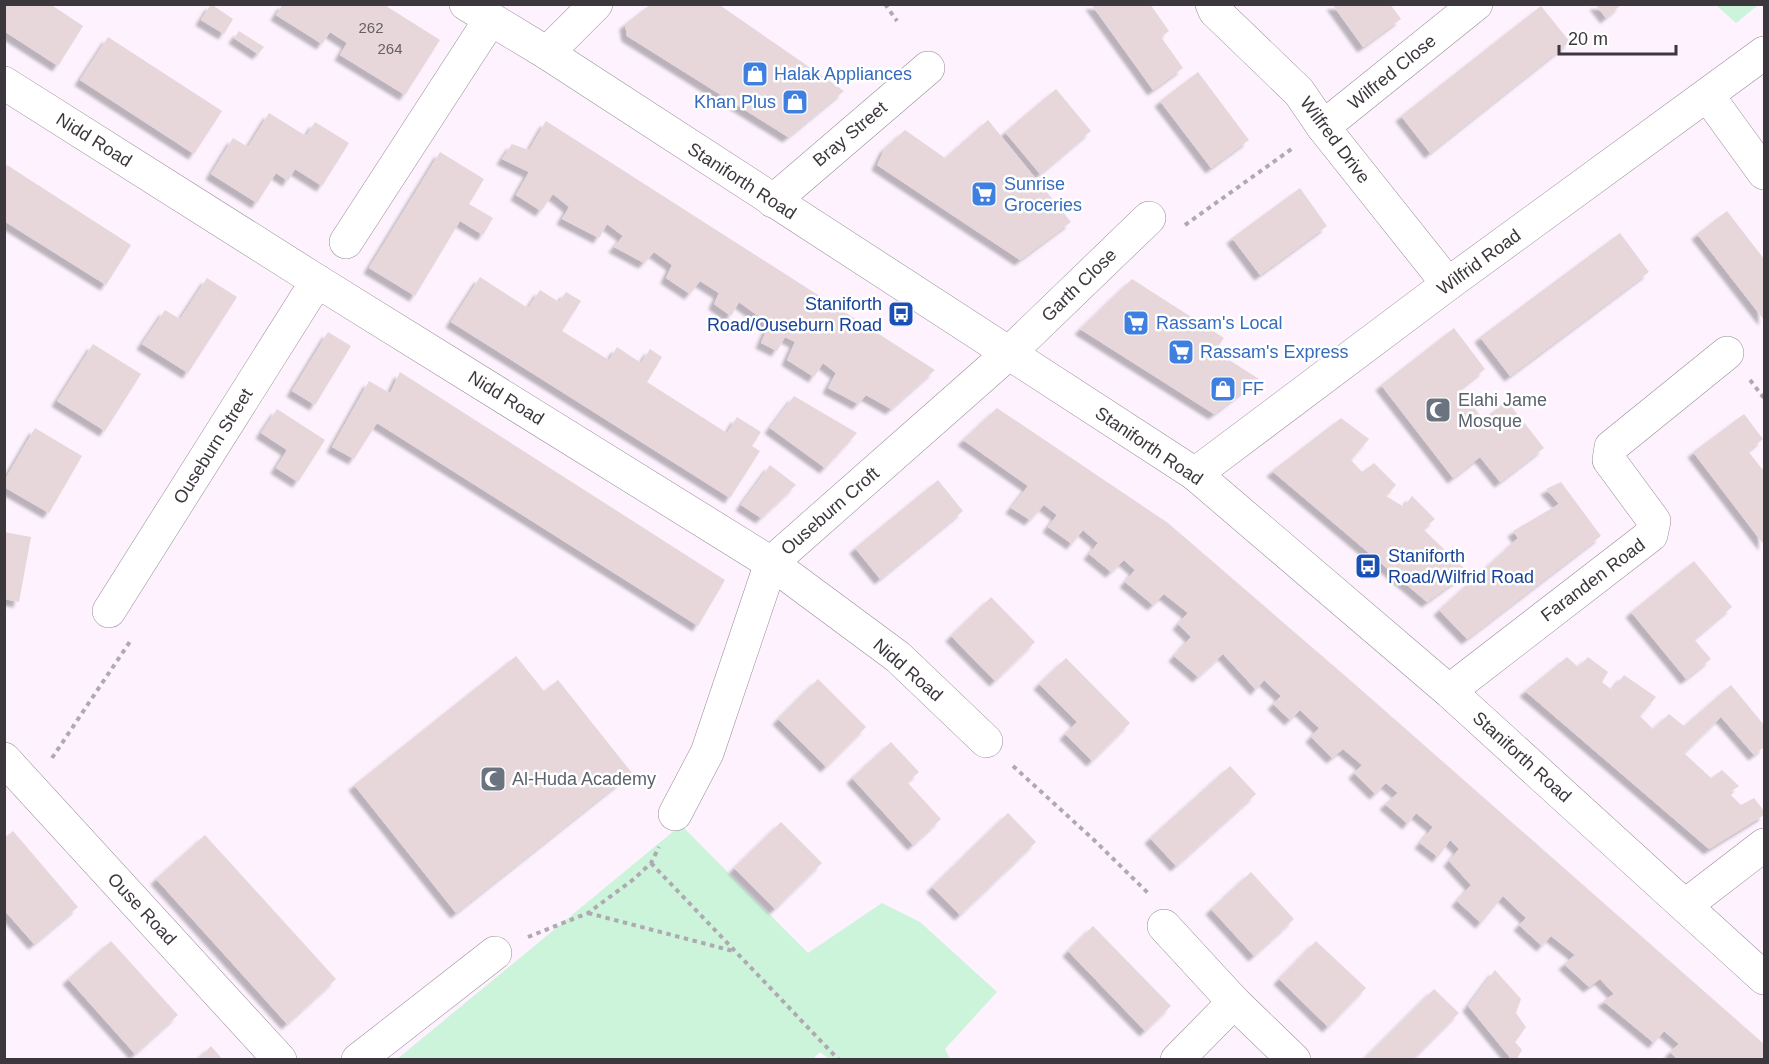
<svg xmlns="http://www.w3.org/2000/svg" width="1769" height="1064" font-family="Helvetica,sans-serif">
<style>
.green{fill:#cbf4da}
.building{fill:#e7d7db;filter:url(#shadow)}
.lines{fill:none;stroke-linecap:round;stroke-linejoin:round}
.street-casing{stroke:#968c96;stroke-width:34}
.secondary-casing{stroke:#968c96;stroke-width:34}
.path{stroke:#b1a9b1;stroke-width:4;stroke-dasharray:4.5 4.5;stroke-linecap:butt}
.street{stroke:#fff;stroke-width:33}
.secondary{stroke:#fff;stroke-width:33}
.labels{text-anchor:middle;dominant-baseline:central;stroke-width:5;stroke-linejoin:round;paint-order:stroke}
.number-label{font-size:15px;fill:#675f64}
.street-label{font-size:18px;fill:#3c373c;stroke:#fff}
.shop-label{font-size:18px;fill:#366cbe;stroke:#fff;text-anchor:start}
.transit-label{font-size:18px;fill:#164399;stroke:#fff;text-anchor:end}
.worship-label{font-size:18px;fill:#5b616d;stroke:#fff;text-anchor:start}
</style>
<defs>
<filter id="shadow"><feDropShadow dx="-5.5" dy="5.5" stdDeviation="1.5" flood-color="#0004"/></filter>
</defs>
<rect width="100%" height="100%" fill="#fdf2fd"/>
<g class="green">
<polygon points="1716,5 1758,5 1736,23"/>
<polygon points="681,825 808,953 882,903 920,922 997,992 945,1049 950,1059 829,1059 820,1052 812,1060 396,1060"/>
</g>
<g class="building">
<polygon points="4,4 50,4 83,26 58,66 4,31"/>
<polygon points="211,4 233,19 224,34 201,20"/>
<polygon points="283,4 383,4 440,40 405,95 340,55 347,43 330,32 322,44 276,15"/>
<polygon points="651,4 722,4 721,6 844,91 788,137 627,36 625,24"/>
<polygon points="1091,4 1150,4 1169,31 1161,37 1183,68 1153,90"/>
<polygon points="1332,4 1390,4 1401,19 1363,47"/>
<polygon points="1595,4 1622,4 1606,18"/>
<polygon points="1541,6 1570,42 1430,153 1401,116"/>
<polygon points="239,31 264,47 258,54 234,38"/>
<polygon points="108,37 222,111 194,154 80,80"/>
<polygon points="1198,72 1249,140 1211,168 1160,101"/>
<polygon points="1056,89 1091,131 1040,174 1005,132"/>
<polygon points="269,113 306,136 315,122 349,143 322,186 295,169 288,181 276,173 257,203 211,174 233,138 248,147"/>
<polygon points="988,120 1071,222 1020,260 877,165 885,148 905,130 945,158"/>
<polygon points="546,121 935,370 891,409 866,395 858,404 828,388 836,373 823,363 814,377 787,360 795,342 785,337 777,351 761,343 769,324 739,302 731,316 714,304 719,293 700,281 690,294 666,278 672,265 654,252 644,263 614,247 623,236 607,224 599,238 562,219 569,207 553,194 541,211 516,195 529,172 502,159 512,144 529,150"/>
<polygon points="440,152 484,179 469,204 493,218 483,235 460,221 415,296 369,268"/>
<polygon points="7,165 131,245 106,285 4,221 4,169"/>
<polygon points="1300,188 1327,226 1260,275 1232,238"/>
<polygon points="1727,211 1764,259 1764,320 1697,234"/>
<polygon points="1620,233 1649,272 1510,376 1480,337"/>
<polygon points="480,277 528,308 540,290 559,302 566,292 581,301 562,331 609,360 617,347 641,363 650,349 662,357 647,382 727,433 737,417 761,432 752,446 760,451 730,498 451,322"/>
<polygon points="207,278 237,297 188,373 142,344 165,310 180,319"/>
<polygon points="1132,279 1224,338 1215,351 1259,379 1214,414 1080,329"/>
<polygon points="1454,328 1485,369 1460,389 1483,419 1507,401 1544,448 1500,482 1480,457 1453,478 1381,385"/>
<polygon points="328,332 351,346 315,405 292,391"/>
<polygon points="93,344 141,374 105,431 57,401"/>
<polygon points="400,372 725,580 698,626 377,423 354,459 332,447 369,381 390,393"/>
<polygon points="794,396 857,433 825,468 770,428"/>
<polygon points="997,408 1168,523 1350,680 1764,1044 1764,1060 1678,1060 1670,1052 1679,1044 1664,1031 1654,1043 1603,1001 1614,994 1600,979 1589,987 1564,964 1575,955 1551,936 1542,946 1519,925 1526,918 1503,896 1481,923 1457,901 1471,885 1449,861 1459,849 1450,840 1438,857 1420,843 1433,827 1416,813 1408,824 1385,804 1398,793 1386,783 1375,794 1354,773 1362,765 1343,749 1332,758 1311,737 1319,728 1300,710 1290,720 1273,704 1281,696 1264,680 1256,690 1223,654 1198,677 1174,656 1191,637 1178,624 1188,613 1164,594 1153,605 1125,582 1135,570 1124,560 1111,572 1089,554 1098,543 1083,530 1072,544 1048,527 1057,515 1044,505 1030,520 1011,508 1028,486 963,440"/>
<polygon points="277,409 325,440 298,482 276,468 287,450 261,433"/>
<polygon points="1744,414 1763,439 1748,451 1762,469 1764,468 1764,545 1693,452"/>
<polygon points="1341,418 1369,439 1351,460 1362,472 1374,463 1396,485 1386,496 1404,507 1412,496 1435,519 1423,529 1468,572 1427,602 1272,471"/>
<polygon points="35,428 82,456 49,513 4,487 4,481"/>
<polygon points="770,465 796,485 761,518 741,505"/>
<polygon points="938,480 963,511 880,579 855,548"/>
<polygon points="1561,482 1601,536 1467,639 1439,610 1518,538 1513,531 1559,504 1546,489"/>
<polygon points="4,532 31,537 19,602 4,599"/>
<polygon points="1694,561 1732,607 1694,639 1711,659 1686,679 1631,612"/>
<polygon points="991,597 1035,642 995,681 951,636"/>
<polygon points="516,656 544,691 558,680 632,773 456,913 354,785"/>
<polygon points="1567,657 1578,667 1588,657 1608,672 1602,682 1612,690 1624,675 1656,697 1640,716 1653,729 1669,714 1684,726 1731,685 1764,725 1764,747 1754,755 1721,717 1684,753 1711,778 1722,770 1739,786 1729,793 1741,805 1754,798 1764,811 1764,815 1709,849 1525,691"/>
<polygon points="1066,658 1130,723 1092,761 1065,734 1077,722 1039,684"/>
<polygon points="818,679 866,727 826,767 778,719"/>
<polygon points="891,742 919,772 907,782 941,819 913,845 852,778"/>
<polygon points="1230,766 1256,794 1176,866 1150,838"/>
<polygon points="1008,813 1036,842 960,915 932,887"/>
<polygon points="781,822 822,863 775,909 734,868"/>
<polygon points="13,831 78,907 34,944 4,910 4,838"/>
<polygon points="205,835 336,979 287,1024 156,879"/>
<polygon points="1251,872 1294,919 1254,956 1211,909"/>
<polygon points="1093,926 1171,1006 1145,1031 1068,951"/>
<polygon points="111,941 178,1015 135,1054 68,979"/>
<polygon points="1316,941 1366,988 1328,1027 1279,979"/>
<polygon points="1495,970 1521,999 1516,1013 1526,1027 1515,1042 1522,1050 1516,1060 1512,1060 1468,1006"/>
<polygon points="1434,989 1459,1013 1412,1060 1363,1060"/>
<polygon points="211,1046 223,1060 197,1060"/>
</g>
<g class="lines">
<g class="street-casing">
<g id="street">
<polyline points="1212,4 1215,11 1299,92 1323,127 1448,284"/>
<polyline points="547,53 596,4"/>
<polyline points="4,83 317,281 771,563 898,657 986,741"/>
<polyline points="1708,96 1764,173"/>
<polyline points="1323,127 1476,4"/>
<polyline points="773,201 928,68"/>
<polyline points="346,242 490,20"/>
<polyline points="1195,474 1448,284 1764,53"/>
<polyline points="109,611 317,281"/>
<polyline points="1449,691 1651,535 1654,521 1609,460 1611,447 1727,353"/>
<polyline points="4,759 280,1060"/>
<polyline points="675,814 707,753 771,563 1009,353 1149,218"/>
<polyline points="1686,905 1764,845"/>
<polyline points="1164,926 1234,1002 1294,1060"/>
<polyline points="358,1060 495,953"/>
<polyline points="1177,1060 1234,1002"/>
</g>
</g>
<g class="secondary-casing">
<polyline id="secondary" points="466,4 547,53 1195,474 1449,691 1764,978"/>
</g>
<g class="path">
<polyline points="885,4 897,21"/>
<polyline points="1185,225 1293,148"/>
<polyline points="1750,380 1764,398"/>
<polyline points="52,758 131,640"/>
<polyline points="1013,766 1094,840 1149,894"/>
<polyline points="651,863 839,1060"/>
<polyline points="588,913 733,951"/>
<polyline points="528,937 588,913 634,879 651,863 659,847"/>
</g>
<use href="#street" class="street"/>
<use href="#secondary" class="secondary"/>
</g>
<defs>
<g id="shop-square" transform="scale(1.35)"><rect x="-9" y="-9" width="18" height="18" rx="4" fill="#3f7fe0" stroke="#fff"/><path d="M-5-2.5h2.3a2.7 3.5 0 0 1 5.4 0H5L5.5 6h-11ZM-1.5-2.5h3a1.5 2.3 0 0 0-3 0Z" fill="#fff"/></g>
<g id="supermarket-square" transform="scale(1.35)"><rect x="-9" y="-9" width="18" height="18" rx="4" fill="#3f7fe0" stroke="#fff"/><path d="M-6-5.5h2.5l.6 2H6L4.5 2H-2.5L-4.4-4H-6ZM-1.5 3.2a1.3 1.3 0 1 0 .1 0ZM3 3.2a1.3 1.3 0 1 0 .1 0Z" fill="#fff"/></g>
<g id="bus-square" transform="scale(1.35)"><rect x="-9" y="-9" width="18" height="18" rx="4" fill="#1a4fb4" stroke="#fff"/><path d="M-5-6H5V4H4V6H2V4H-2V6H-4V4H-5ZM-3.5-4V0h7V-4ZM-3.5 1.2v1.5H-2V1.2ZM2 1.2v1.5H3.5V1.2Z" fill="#fff"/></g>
<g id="mosque-square" transform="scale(1.35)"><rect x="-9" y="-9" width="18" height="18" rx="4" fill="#6b7280" stroke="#fff"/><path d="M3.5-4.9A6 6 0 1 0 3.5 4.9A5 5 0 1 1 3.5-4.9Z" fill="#fff"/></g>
</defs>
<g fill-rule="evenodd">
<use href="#shop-square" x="755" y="74"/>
<use href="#shop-square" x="795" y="102"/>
<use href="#supermarket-square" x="984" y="194"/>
<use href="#bus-square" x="901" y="314"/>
<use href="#supermarket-square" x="1136" y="323"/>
<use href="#supermarket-square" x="1181" y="352"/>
<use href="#shop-square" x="1223" y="389"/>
<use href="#mosque-square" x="1438" y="410"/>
<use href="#bus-square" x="1368" y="566"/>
<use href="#mosque-square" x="493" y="779"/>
</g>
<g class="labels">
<g class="number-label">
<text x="371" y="27">262</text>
<text x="390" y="48">264</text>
</g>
<g class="street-label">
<text transform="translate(1392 72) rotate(-39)">Wilfred Close</text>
<text transform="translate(850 134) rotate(-40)">Bray Street</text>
<text transform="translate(94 140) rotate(32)">Nidd Road</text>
<text transform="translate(1335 140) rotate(53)">Wilfred Drive</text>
<text transform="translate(742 181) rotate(33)">Staniforth Road</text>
<text transform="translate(1479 262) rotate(-36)">Wilfrid Road</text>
<text transform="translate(1079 285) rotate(-44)">Garth Close</text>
<text transform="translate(506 398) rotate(32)">Nidd Road</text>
<text transform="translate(213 446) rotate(-58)">Ouseburn Street</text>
<text transform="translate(1149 446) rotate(34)">Staniforth Road</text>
<text transform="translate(830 511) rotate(-41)">Ouseburn Croft</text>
<text transform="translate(1593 580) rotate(-37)">Faranden Road</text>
<text transform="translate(908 670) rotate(41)">Nidd Road</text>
<text transform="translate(1522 757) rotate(42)">Staniforth Road</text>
<text transform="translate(142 909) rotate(47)">Ouse Road</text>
</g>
<g class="shop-label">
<text x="774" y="74">Halak Appliances</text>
<text x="776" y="102" text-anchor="end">Khan Plus</text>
<text x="1004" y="184">Sunrise<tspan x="1004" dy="21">Groceries</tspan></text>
<text x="1156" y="323">Rassam's Local</text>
<text x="1200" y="352">Rassam's Express</text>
<text x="1242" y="389">FF</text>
</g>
<g class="transit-label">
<text x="882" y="304">Staniforth<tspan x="882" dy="21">Road/Ouseburn Road</tspan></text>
<text x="1388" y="556" text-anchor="start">Staniforth<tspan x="1388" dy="21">Road/Wilfrid Road</tspan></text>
</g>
<g class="worship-label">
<text x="1458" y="400">Elahi Jame<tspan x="1458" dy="21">Mosque</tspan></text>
<text x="512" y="779">Al-Huda Academy</text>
</g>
</g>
<rect width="1769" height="1064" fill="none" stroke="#3c373c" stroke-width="12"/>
<path d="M1559 45v9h117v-9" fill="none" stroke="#3c373c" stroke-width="3"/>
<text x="1568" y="45" font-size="18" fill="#3c373c" stroke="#ffffff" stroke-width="4.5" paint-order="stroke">20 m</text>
</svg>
